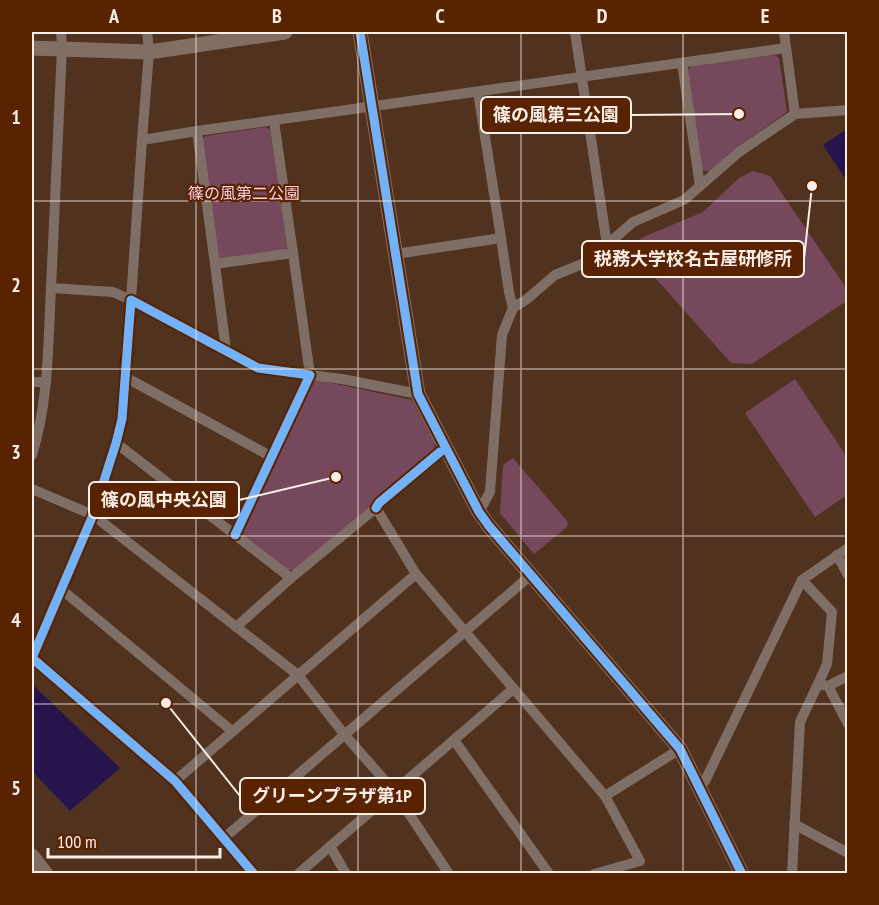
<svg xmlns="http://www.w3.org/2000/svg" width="879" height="905" font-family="'PT Sans Narrow','Noto Sans JP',sans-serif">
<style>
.green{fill:#76485c}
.water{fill:#25154c}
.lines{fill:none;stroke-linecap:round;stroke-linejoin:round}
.street{stroke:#7e6e65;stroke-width:10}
.secondary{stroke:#826e63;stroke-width:15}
.cycleway-casing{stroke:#592200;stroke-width:13}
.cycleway{stroke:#73b2f8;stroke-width:9}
.grid{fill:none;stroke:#fdefe8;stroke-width:1.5;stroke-opacity:0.55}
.labels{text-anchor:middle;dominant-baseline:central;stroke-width:4.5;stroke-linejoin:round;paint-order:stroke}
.park-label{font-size:16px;fill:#f8cee3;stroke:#592200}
.leader{fill:none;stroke:#fdefe8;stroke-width:2}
.callout-dot{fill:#fdefe8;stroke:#592200;stroke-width:2}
.callout{fill:#592200;stroke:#fdefe8;stroke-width:2}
.callout-label{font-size:18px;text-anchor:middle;font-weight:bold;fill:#fdefe8}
.neatline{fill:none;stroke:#fdefe8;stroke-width:2}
.grid-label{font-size:20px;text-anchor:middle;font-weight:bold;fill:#fdefe8}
</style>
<rect width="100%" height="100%" fill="#51321f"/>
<g class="green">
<polygon points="775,55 779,58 787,112 736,148 710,172 701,170 687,71 691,66"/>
<polygon points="266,127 270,130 287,246 284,251 222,260 217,255 201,141 205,136"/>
<polygon points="753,171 770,176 847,289 848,300 752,364 731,363 634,254 641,238 703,212 739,178"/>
<polygon points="795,379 847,457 847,495 815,517 745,413"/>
<polygon points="317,380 412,400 435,443 433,454 295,570 287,570 244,536 243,529 310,383"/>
<polygon points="513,458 568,522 567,527 534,554 500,513 503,465"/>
</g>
<g class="water">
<polygon points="847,129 848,181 847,181 823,145"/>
<polygon points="32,684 120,768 70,811 32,771"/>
</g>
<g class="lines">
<g class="street">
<polyline points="61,32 62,48 51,288 113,292 131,300 142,140"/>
<polyline points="147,32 149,52 142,140 197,131 215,264 293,253 310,375 342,379 418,394"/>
<polyline points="575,32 607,245 633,222 684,200 739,152 795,114"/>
<polyline points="784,32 795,114 848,110"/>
<polyline points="682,63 700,186"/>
<polyline points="274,121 293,253"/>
<polyline points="197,131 786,48"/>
<polyline points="501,238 509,292 513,308"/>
<polyline points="396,254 501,238 478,92"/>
<polyline points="215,264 226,350"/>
<polyline points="125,377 272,457"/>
<polyline points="32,382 46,382"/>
<polyline points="116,443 291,578"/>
<path d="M32,455C49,400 48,344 51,288"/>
<polyline points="32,489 93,515 298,675 344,734 394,791 449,874"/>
<polyline points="479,512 490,492 502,335 513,308 527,299 555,275 587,262 607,245"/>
<polyline points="235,535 310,375 258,368 131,300 122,419 116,443 93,515 32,658 175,781 254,874"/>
<polyline points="837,555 848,575"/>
<polyline points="802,580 848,548"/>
<polyline points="61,589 232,731"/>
<polyline points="236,627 291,578 376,508 416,574 605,796 640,861 594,874"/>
<polyline points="828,686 848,676"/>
<polyline points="454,740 549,874"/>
<polyline points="175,781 416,574"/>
<polyline points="700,786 705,781 802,580 832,612 827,664 818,684 828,686 848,724"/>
<polyline points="605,796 680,749"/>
<polyline points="794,824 848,853"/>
<polyline points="224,838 531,575"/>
<polyline points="330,846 346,874"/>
<polyline points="298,874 513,689"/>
<polyline points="792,874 800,722 818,684"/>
</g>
<g class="secondary">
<polyline points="360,32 418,394 479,512 489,526 680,749 742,874"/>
<polyline points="32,48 149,52 285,32"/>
<polyline points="32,856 46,874"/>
</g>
<g class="cycleway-casing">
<g id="cycleway">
<polyline points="360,32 418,394 479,512 489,526 680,749 742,874"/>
<polyline points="376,508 379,503 440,452"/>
<polyline points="235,535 310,375 258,368 131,300 122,419 116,443 93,515 32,658 175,781 254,874"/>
</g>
</g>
<use href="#cycleway" class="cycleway"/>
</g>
<path class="grid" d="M196,32V874M358,32V874M521,32V874M683,32V874M32,201H848M32,369H848M32,536H848M32,704H848"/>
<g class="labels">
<g class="park-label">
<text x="244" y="193">篠の風第二公園</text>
</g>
</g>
<path class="leader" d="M739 114L631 115M812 186L804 259M336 477L239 500M166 703L240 796"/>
<g class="callout-dot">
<circle cx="739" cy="114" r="6"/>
<circle cx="812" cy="186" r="6"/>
<circle cx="336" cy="477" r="6"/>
<circle cx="166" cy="703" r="6"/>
</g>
<g class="callout">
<rect x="481" y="97" width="150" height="36" rx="6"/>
<rect x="582" y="241" width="222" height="36" rx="6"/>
<rect x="89" y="482" width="150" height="36" rx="6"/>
<rect x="240" y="778" width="185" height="36" rx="6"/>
</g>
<g class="callout-label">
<text x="556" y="121">篠の風第三公園</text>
<text x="693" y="265">税務大学校名古屋研修所</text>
<text x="164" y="506">篠の風中央公園</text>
<text x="332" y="802">グリーンプラザ第1P</text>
</g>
<rect width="879" height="905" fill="none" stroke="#592200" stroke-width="66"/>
<path d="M48 848v9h172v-9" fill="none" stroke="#fdefe8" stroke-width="3"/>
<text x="57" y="848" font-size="18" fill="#fdefe8" stroke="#592200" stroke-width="4.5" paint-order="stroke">100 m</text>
<rect x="33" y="33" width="813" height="839" class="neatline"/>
<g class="grid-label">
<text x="114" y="23">A</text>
<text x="277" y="23">B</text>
<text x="440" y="23">C</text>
<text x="602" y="23">D</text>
<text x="765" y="23">E</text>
<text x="16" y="124">1</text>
<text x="16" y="292">2</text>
<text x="16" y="459">3</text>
<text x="16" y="627">4</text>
<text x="16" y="795">5</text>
</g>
</svg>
